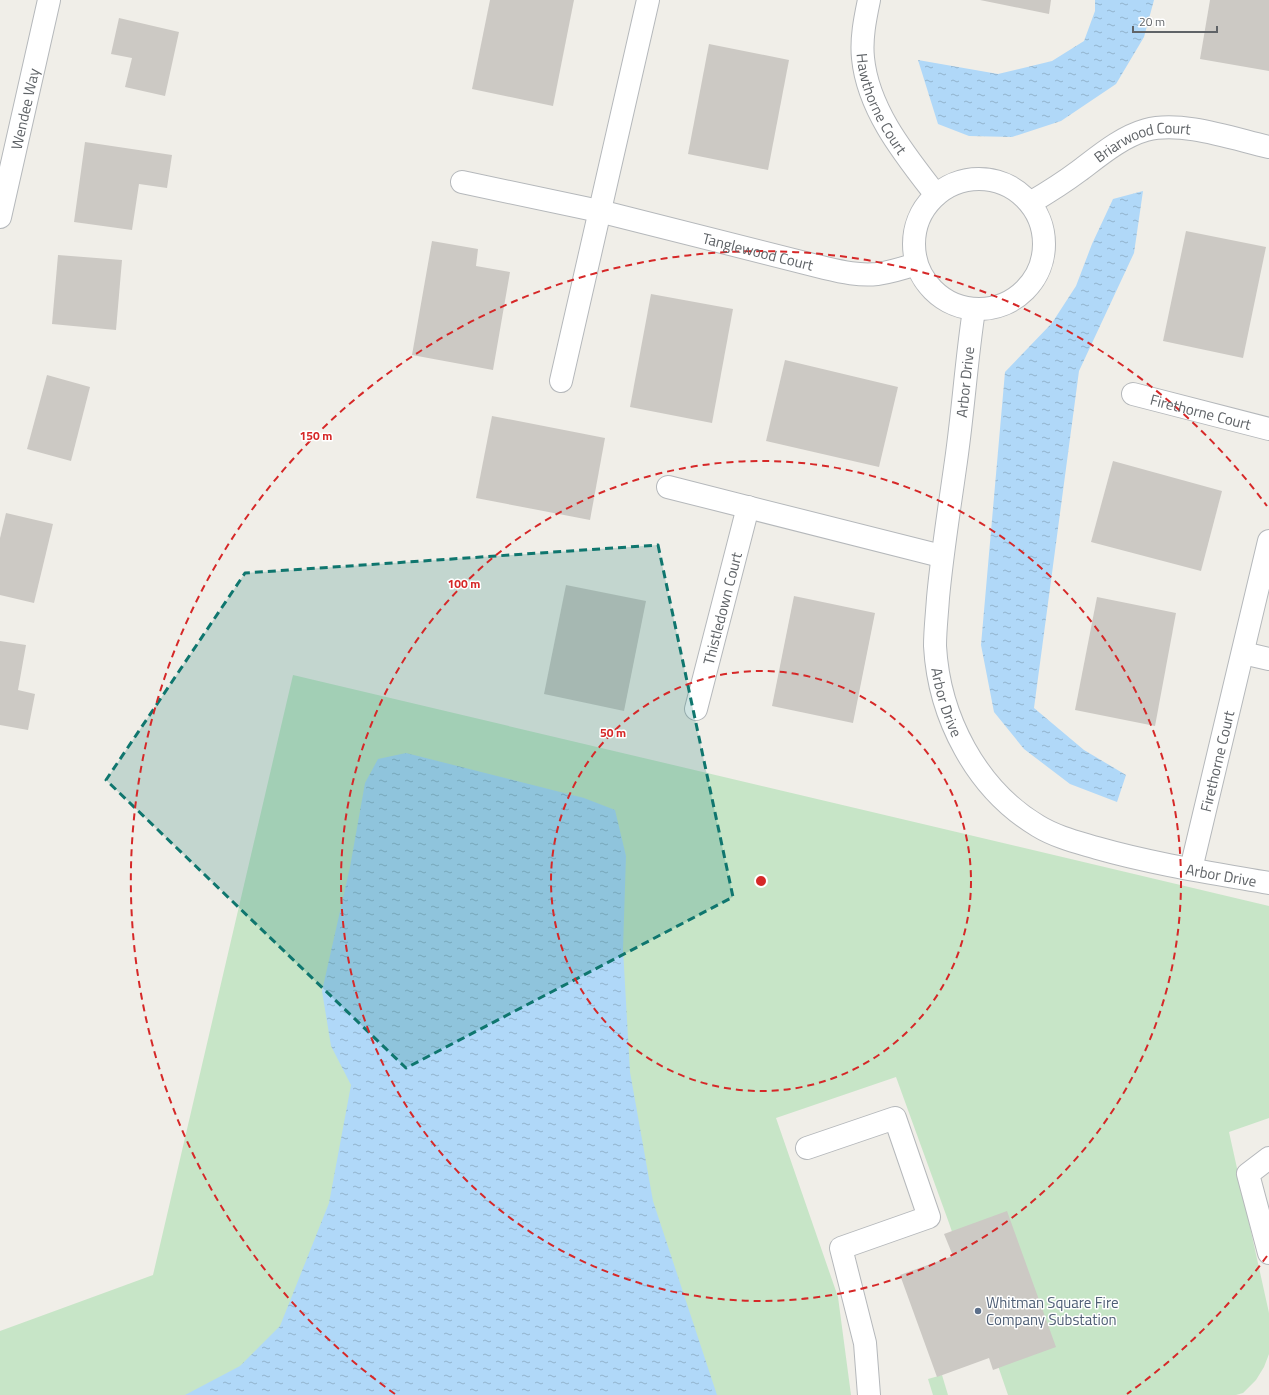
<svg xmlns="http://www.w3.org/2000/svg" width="1269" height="1395" font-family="'Titillium Web',sans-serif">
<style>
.grass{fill:#c7e5c7}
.water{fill:url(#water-ripples)}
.building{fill:#ccc9c4}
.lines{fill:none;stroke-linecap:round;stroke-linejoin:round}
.minor-casing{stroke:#b5b8bb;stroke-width:24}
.minor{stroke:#fff;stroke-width:22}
.marked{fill:#0f766e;fill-opacity:0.2;stroke:#0f766e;stroke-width:3;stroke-dasharray:8 5;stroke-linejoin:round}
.ring{fill:none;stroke:#d62828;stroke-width:2;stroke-dasharray:7 5}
.service-dot{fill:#5c6f8a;stroke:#fff;stroke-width:1.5}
.labels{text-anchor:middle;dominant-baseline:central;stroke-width:3;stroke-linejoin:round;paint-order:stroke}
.street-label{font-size:15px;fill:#5f6367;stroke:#fff}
.service-label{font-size:15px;fill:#4e5e75;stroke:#fff;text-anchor:start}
.centre{fill:#d62828;stroke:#fff;stroke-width:2}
.ring-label{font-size:12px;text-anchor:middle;font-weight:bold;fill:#d62828;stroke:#fff;stroke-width:3;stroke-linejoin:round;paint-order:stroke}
</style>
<defs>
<pattern id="water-ripples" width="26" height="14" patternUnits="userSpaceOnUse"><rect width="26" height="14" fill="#b0d8f8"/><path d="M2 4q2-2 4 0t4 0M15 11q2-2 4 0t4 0" fill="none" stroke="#92b3cd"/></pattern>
</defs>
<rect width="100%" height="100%" fill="#f0eee8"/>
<g class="grass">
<polygon points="293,675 1269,906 1269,1118 1229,1132 1269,1313 1269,1354 1264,1367 1256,1380 1243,1393 1236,1395 1008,1395 949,1223 896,1077 776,1118 838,1297 851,1395 0,1395 0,1331 153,1275"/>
<polygon points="942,1375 948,1395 933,1395 928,1379"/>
</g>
<g class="water">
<polygon points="1095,0 1154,0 1144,37 1116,84 1061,121 1012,137 969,136 938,124 918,60 998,74 1052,61 1084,41 1095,11"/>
<polygon points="1143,191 1134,253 1079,371 1034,708 1084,750 1126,775 1117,802 1070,784 1024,749 994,712 981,645 1005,372 1052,323 1076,286 1092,244 1113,199"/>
<polygon points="406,753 584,798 615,810 626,856 623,949 630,1072 653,1201 717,1395 185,1395 240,1366 280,1326 329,1203 351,1085 331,1046 322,991 350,867 365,783 378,759"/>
</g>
<g class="building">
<polygon points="490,0 574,0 553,106 472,89"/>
<polygon points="980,0 1051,0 1049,14"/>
<polygon points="1210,0 1269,0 1269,71 1200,59"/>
<polygon points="119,18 179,32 165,96 125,87 132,58 111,54"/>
<polygon points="709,44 789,60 768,170 688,154"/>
<polygon points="85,142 172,155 167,188 139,184 132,230 74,222"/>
<polygon points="1186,231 1266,247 1243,358 1163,341"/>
<polygon points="432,241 478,249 476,266 510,272 493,370 412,355"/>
<polygon points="58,255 122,260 116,330 52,324"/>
<polygon points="651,294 733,309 712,423 630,407"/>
<polygon points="785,360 898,387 879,467 766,441"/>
<polygon points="47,375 90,387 71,461 27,449"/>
<polygon points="492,416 605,438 590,520 476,498"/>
<polygon points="1113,461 1222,491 1201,571 1091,542"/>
<polygon points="6,513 53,524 34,603 0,595 0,538"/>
<polygon points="566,585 646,601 624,711 544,694"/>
<polygon points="794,596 875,613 853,723 772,706"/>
<polygon points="1097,597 1176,613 1155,726 1075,710"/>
<polygon points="0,641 26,645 18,690 35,694 28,730 0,725"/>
<polygon points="1007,1211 1056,1347 993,1370 989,1358 937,1377 900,1275 953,1256 944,1234"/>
</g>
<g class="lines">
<g class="minor-casing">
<g id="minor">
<path id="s1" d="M869,0C865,19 861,39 863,58C868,110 905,155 936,195"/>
<circle cx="979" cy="244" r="65"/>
<path id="s2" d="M462,182L599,211L825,268C842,272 860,276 877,274C891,272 904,268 916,264"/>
<path id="s3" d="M1030,203C1047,193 1063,183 1079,171C1099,156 1121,137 1146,130C1181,120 1234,139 1269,147"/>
<path id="s4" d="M0,217L49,0"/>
<path id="s5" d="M974,310C966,362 963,415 955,468C949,511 942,554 938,598C937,614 935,630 935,646C939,717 976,789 1038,826C1056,837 1077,842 1097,848C1153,864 1212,873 1269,883"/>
<polyline points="561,381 648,0"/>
<path id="s6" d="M1133,394L1269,429"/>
<polyline points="668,487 941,556"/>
<polyline points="1243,653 1269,659"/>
<path id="s7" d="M696,709L748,507"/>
<path id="s8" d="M1191,869L1269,541"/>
<polyline points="807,1148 895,1118 929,1217 841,1248 865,1343 869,1395"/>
<polyline points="1269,1158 1248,1174 1269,1253"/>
</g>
</g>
<use href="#minor" class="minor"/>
</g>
<path class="marked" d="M658,545L733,897L406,1068L106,780L245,573Z"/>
<g class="ring">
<circle cx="761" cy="881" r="210"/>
<circle cx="761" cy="881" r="420"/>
<path d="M1267 1256A630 630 0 0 1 1127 1394M395 1394A630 630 0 1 1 1267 506"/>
</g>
<circle class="service-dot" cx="978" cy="1311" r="4"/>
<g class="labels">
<g class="street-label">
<text stroke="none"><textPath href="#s1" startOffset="108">Hawthorne Court</textPath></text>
<text stroke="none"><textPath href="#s4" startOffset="111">Wendee Way</textPath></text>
<text stroke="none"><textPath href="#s3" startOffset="131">Briarwood Court</textPath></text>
<text stroke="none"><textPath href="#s2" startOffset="304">Tanglewood Court</textPath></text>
<text transform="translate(965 382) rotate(-84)">Arbor Drive</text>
<text stroke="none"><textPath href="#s6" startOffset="70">Firethorne Court</textPath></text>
<text stroke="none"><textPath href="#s7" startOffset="104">Thistledown Court</textPath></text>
<text stroke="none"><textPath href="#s5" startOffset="396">Arbor Drive</textPath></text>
<text stroke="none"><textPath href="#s8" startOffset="111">Firethorne Court</textPath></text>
<text stroke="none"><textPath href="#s5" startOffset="744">Arbor Drive</textPath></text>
</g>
<g class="service-label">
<text x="986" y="1302">Whitman Square Fire<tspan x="986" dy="17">Company Substation</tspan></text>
</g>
</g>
<circle cx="761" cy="881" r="6" class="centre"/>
<g class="ring-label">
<text x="316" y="440">150 m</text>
<text x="464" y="588">100 m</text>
<text x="613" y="737">50 m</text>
</g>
<path d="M1133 26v6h84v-6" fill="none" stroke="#5f6367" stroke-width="2"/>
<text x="1139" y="26" font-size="12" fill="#5f6367" stroke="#ffffff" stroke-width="3" paint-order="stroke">20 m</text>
</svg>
